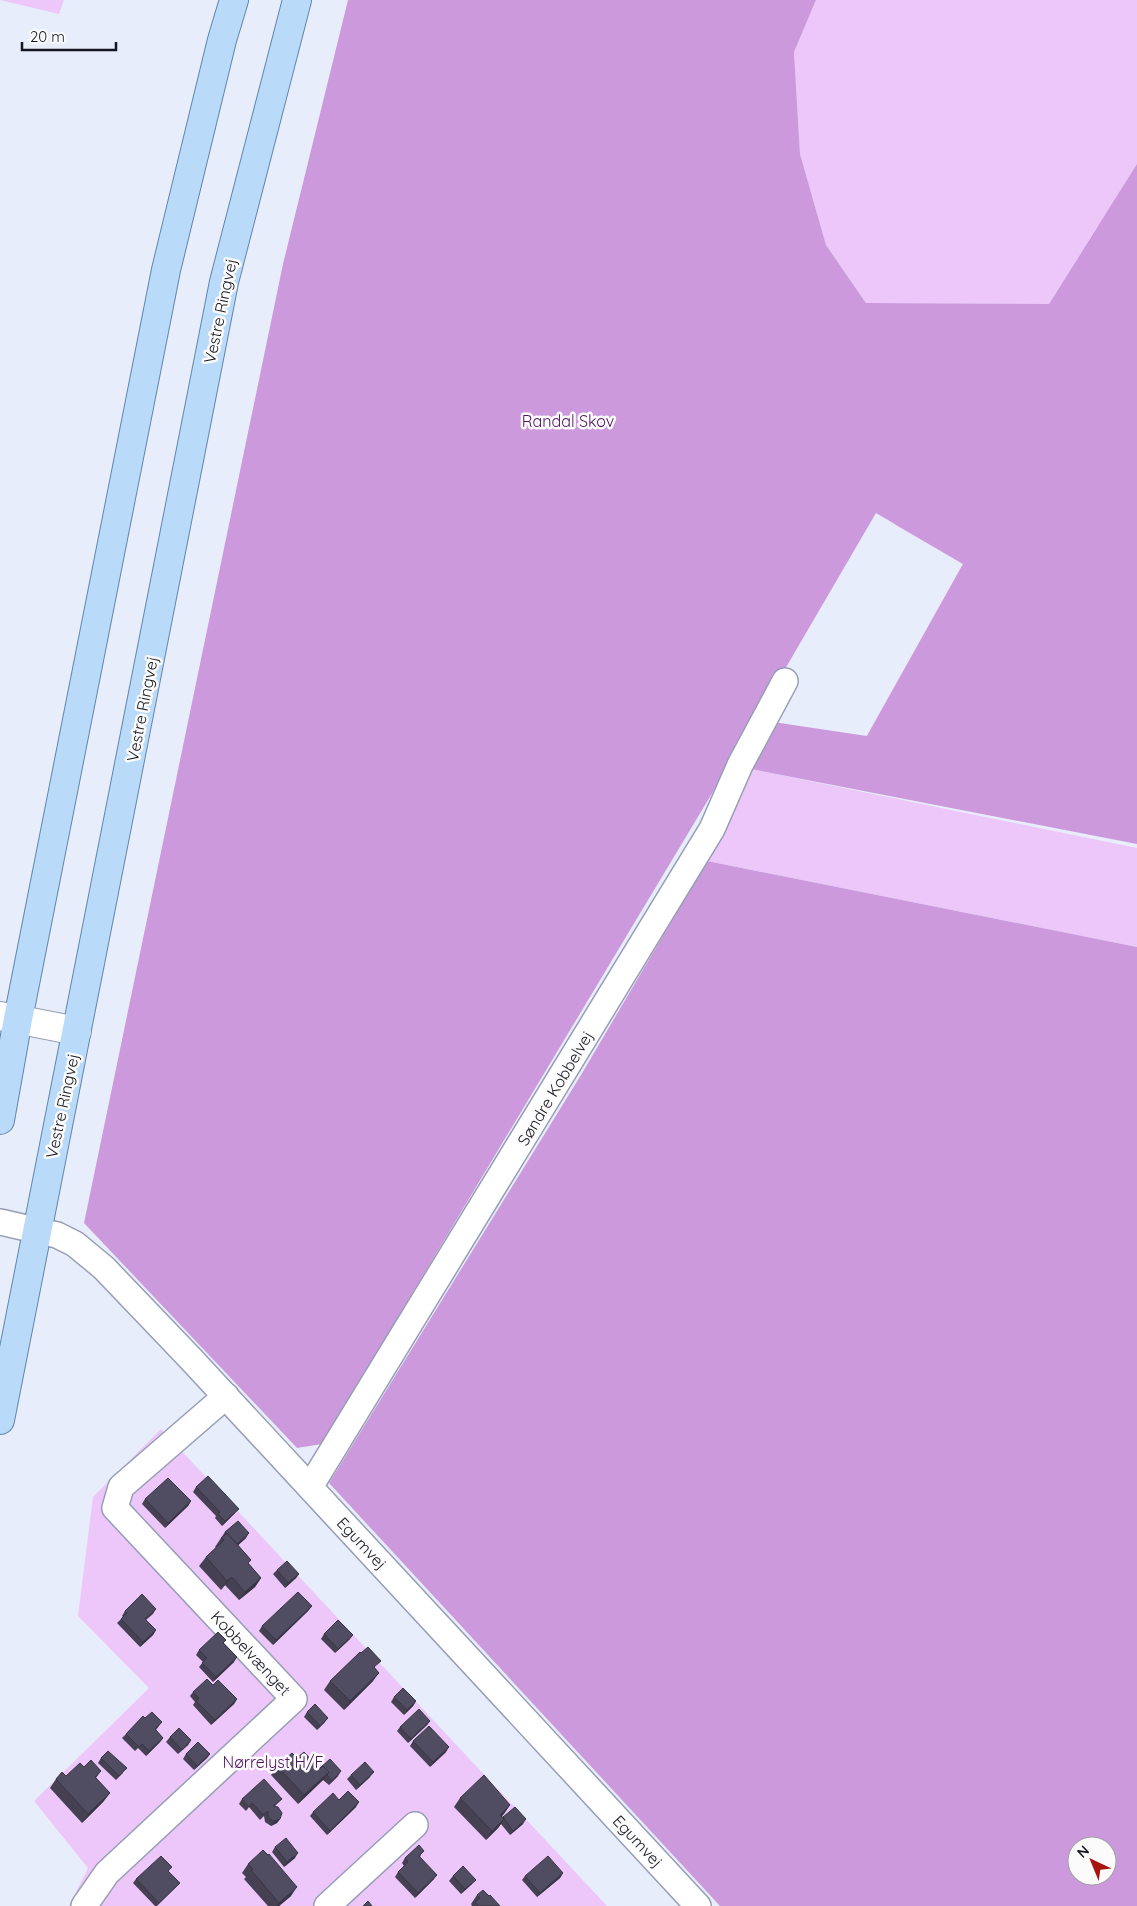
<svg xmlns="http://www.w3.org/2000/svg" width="1137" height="1906" font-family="Quicksand,sans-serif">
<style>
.green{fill:#edc6fa}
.forest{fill:#cc9adc;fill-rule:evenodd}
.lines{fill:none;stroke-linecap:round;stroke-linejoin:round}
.minor-casing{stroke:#969eb5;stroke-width:28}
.tertiary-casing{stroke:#969eb5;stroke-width:30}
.primary-casing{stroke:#6186aa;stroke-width:30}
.minor{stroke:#fff;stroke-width:25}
.tertiary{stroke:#fff;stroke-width:28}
.primary{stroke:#b9daf9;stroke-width:28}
.wall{fill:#454153}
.shaded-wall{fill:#383544}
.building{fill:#504c61;stroke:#383544}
.labels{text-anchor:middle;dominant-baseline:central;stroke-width:5;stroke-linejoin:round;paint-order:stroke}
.street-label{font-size:16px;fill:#151720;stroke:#fbfbfb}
.park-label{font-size:16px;fill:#511262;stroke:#fbfbfb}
</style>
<rect width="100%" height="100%" fill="#e8edfc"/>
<g class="green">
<polygon points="0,0 64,0 59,14"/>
<polygon points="816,0 1137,0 1137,836 843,778 963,564 895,525 1005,411 1099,224 1049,304 866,303 826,245 800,154 794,52"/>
<polygon points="751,769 1137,848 1137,947 707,861"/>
<polygon points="161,1429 607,1906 69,1906 88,1868 34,1801 149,1688 78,1616 93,1497"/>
</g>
<g class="forest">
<polygon points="348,0 816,0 794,52 800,154 826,245 866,303 1049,304 1137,164 1137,844 751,769 773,722 867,736 963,564 876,513 729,765 322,1444 297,1448 84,1223 283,264"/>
<path d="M707,861L1137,947V1906H720L329,1483L581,1075ZM1077,1846H1107V1876H1077Z"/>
</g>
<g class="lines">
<g class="minor-casing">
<g id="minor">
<polyline points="0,1222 57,1235 75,1244 104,1268 191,1359 698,1906"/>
<polyline points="310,1487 712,829 740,765 785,681"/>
<polyline points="84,1906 107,1873 294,1699 115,1508 121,1487 226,1396"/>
<polyline points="327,1906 415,1825"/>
</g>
</g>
<g class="tertiary-casing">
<polyline id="tertiary" points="0,1016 77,1031"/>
</g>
<g class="primary-casing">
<g id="primary">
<polyline points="0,1120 18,1019 166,270 222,40 234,0"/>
<polyline points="0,1420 224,282 297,0"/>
</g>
</g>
<use href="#minor" class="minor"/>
<use href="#tertiary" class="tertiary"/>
<use href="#primary" class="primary"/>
</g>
<g class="wall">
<polygon points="196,1487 235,1513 222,1526 215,1518 216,1516 193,1492"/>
<polygon points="145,1499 191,1501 188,1506 165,1528 142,1504"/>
<polygon points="225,1532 246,1538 238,1545 251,1560 248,1563 261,1578 255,1587 239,1600 225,1585 221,1590 199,1566 206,1557 216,1548 215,1547"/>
<polygon points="277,1570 299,1574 296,1578 285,1588 273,1574"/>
<polygon points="312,1606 308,1611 273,1645 259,1631 262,1626"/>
<polygon points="156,1609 153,1614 146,1620 156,1630 153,1635 140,1647 117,1623 123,1617 122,1616 125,1611"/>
<polygon points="324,1634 350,1639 335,1653 321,1639"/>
<polygon points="226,1640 223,1643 234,1662 213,1682 199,1667 203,1662 196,1655 199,1650"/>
<polygon points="376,1669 373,1681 344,1710 324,1690 330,1681"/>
<polygon points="213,1685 237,1699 234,1704 211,1725 193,1705 195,1702 190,1696 193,1692"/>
<polygon points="394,1697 416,1701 413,1706 404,1715 391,1702"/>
<polygon points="307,1712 325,1722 317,1730 304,1717"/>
<polygon points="145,1718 162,1722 156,1730 163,1738 160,1742 146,1756 138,1748 135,1751 122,1738 126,1734"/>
<polygon points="430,1721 427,1725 408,1743 397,1731 400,1727"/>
<polygon points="170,1737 191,1740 188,1745 178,1754 166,1742"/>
<polygon points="413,1741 446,1752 430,1767 410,1746"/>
<polygon points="186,1754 210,1754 207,1758 194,1770 183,1759"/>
<polygon points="101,1758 123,1773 116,1780 98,1763"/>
<polygon points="297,1758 320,1769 338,1776 329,1785 323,1780 298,1804 271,1775 277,1766"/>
<polygon points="84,1767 101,1771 96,1778 110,1793 103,1802 82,1823 50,1788 56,1779 66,1776"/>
<polygon points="351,1775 370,1777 356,1790 347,1779"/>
<polygon points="460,1798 510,1805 502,1816 503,1817 523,1824 510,1835 501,1824 498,1828 486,1840 454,1807"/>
<polygon points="242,1799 282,1799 275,1806 280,1819 277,1823 271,1826 265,1822 264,1816 260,1820 249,1807 246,1811 239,1804"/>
<polygon points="339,1800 356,1807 327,1835 310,1816 313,1812"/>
<polygon points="275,1847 295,1858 284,1867 272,1852"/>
<polygon points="421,1855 420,1857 434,1879 415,1898 395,1877 398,1872 404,1866 402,1863 405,1858"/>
<polygon points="248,1864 291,1896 279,1906 268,1906 244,1879 246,1877 242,1873"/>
<polygon points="169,1872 180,1883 157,1906 155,1906 133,1883 136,1879"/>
<polygon points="563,1873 560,1878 537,1897 522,1880 525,1876"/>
<polygon points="453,1876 472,1884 461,1894 449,1881"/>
<polygon points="477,1895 489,1896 500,1906 472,1906 471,1904"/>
</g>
<g class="shaded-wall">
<polygon points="191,1501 188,1506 165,1528 168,1523"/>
<polygon points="239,1509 222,1526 225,1521"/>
<polygon points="249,1533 246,1538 233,1550 236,1545"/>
<polygon points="299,1574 296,1578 285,1588 288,1583"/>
<polygon points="232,1577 225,1585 221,1590 227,1581"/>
<polygon points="261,1578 255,1587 239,1600 245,1592"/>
<polygon points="312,1606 308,1611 273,1645 276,1640"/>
<polygon points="156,1630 153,1635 140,1647 143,1642"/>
<polygon points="353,1635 350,1639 335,1653 338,1649"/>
<polygon points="237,1657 234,1662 213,1682 216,1677"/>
<polygon points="379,1673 373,1681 344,1710 350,1701"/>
<polygon points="237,1699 234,1704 211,1725 215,1720"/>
<polygon points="416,1701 413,1706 404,1715 407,1710"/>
<polygon points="328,1718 325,1722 317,1730 320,1726"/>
<polygon points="430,1721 427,1725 408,1743 411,1739"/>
<polygon points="163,1738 160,1742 146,1756 149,1751"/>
<polygon points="191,1740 188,1745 178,1754 182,1750"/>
<polygon points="449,1747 446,1752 430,1767 433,1762"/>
<polygon points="210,1754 207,1758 194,1770 197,1766"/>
<polygon points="341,1771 338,1776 329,1785 332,1781"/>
<polygon points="329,1772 323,1780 298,1804 304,1795"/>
<polygon points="374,1772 370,1777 356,1790 360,1785"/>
<polygon points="110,1793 103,1802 82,1823 88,1814"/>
<polygon points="359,1802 356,1807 327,1835 330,1831"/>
<polygon points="510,1805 504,1814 494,1824 500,1815"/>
<polygon points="280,1819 277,1823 271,1826 274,1821"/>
<polygon points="504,1819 498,1828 486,1840 492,1831"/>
<polygon points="526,1819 523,1824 510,1835 513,1831"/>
<polygon points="298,1853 295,1858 284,1867 287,1862"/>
<polygon points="563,1873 560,1878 537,1897 540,1893"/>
<polygon points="437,1875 434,1879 415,1898 418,1893"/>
<polygon points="476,1880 472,1884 461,1894 465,1889"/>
<polygon points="297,1887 291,1896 279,1906 277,1906 279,1903"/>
</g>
<g class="building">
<polygon points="208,1476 239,1509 225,1521 218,1514 220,1512 196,1487"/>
<polygon points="168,1478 191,1501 168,1523 145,1499"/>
<polygon points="238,1521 249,1533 237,1544 227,1533 226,1534 225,1532"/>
<polygon points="227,1533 251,1560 248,1563 261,1578 245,1592 232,1577 227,1581 206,1557 224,1540 221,1538"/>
<polygon points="287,1561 299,1574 288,1583 277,1570"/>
<polygon points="298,1592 312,1606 276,1640 262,1626"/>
<polygon points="142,1594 156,1609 145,1619 156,1630 143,1642 121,1619 127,1613 125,1611"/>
<polygon points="338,1620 353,1635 338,1649 324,1634"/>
<polygon points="218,1632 226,1640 223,1643 237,1657 216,1677 202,1663 207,1658 199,1650"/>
<polygon points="368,1647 381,1661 374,1667 379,1673 350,1701 330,1681 360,1652 361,1653"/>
<polygon points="207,1679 213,1685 218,1680 237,1699 215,1720 196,1701 199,1698 193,1692"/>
<polygon points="403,1688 416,1701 407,1710 394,1697"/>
<polygon points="315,1704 328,1718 320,1726 307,1712"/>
<polygon points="419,1709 430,1721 411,1739 400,1727"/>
<polygon points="152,1712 162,1722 155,1729 163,1738 149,1751 142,1744 139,1747 126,1734 143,1716 145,1718"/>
<polygon points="429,1726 449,1747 433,1762 413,1741"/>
<polygon points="179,1728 191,1740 182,1750 170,1737"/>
<polygon points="198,1742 210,1754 197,1766 186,1754"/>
<polygon points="108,1751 127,1768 119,1776 101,1758"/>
<polygon points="304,1752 320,1769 323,1766 329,1772 304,1795 277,1766 292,1753 297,1758"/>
<polygon points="330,1759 341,1771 332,1781 327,1775 329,1772 323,1766 320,1768"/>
<polygon points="91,1760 101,1771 95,1777 110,1793 88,1814 56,1779 62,1772 66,1776 80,1763 84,1767"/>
<polygon points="365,1762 374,1772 360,1785 351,1775"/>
<polygon points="484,1775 510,1805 500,1815 504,1819 492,1831 460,1798"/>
<polygon points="264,1779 282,1799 273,1806 278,1807 282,1813 280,1819 274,1821 268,1818 268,1811 263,1815 252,1803 249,1807 242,1799"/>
<polygon points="348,1791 359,1802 330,1831 313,1812 333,1793 339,1800"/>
<polygon points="515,1807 526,1819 513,1831 503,1817"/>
<polygon points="286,1838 298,1853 287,1862 275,1847"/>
<polygon points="419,1845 424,1851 419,1856 437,1875 418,1893 398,1872 408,1862 405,1858"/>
<polygon points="263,1850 268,1855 269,1854 297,1887 279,1903 251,1870 253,1869 248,1864"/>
<polygon points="161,1856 172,1867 168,1871 180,1883 159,1903 136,1879"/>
<polygon points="548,1856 563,1873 540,1893 525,1876"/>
<polygon points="463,1866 476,1880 465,1889 453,1876"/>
<polygon points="483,1890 489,1896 490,1895 500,1906 478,1906 475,1902 480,1898 477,1895"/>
<polygon points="368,1901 372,1906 363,1906"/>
</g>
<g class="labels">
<g class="street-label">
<text transform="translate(220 311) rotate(-78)">Vestre Ringvej</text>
<text transform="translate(142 709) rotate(-79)">Vestre Ringvej</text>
<text transform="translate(555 1088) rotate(-59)">Søndre Kobbelvej</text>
<text transform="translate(62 1106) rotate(-78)">Vestre Ringvej</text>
<text transform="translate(362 1543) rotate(47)">Egumvej</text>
<text transform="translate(251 1653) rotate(47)">Kobbelvænget</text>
<text transform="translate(638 1841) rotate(47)">Egumvej</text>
</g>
<g class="park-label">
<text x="568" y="421">Randal Skov</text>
<text x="273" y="1762">Nørrelyst H/F</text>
</g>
</g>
<g transform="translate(1092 1861) rotate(316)"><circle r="24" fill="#fbfbfb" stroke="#9fa0a3"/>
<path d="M0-4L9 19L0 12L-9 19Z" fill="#a7140f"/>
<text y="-8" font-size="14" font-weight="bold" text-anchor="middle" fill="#151720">N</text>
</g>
<path d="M22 42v8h94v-8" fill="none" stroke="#151720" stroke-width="2.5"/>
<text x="30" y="42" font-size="15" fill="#151720" stroke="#fbfbfb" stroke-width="4" paint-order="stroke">20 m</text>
</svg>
